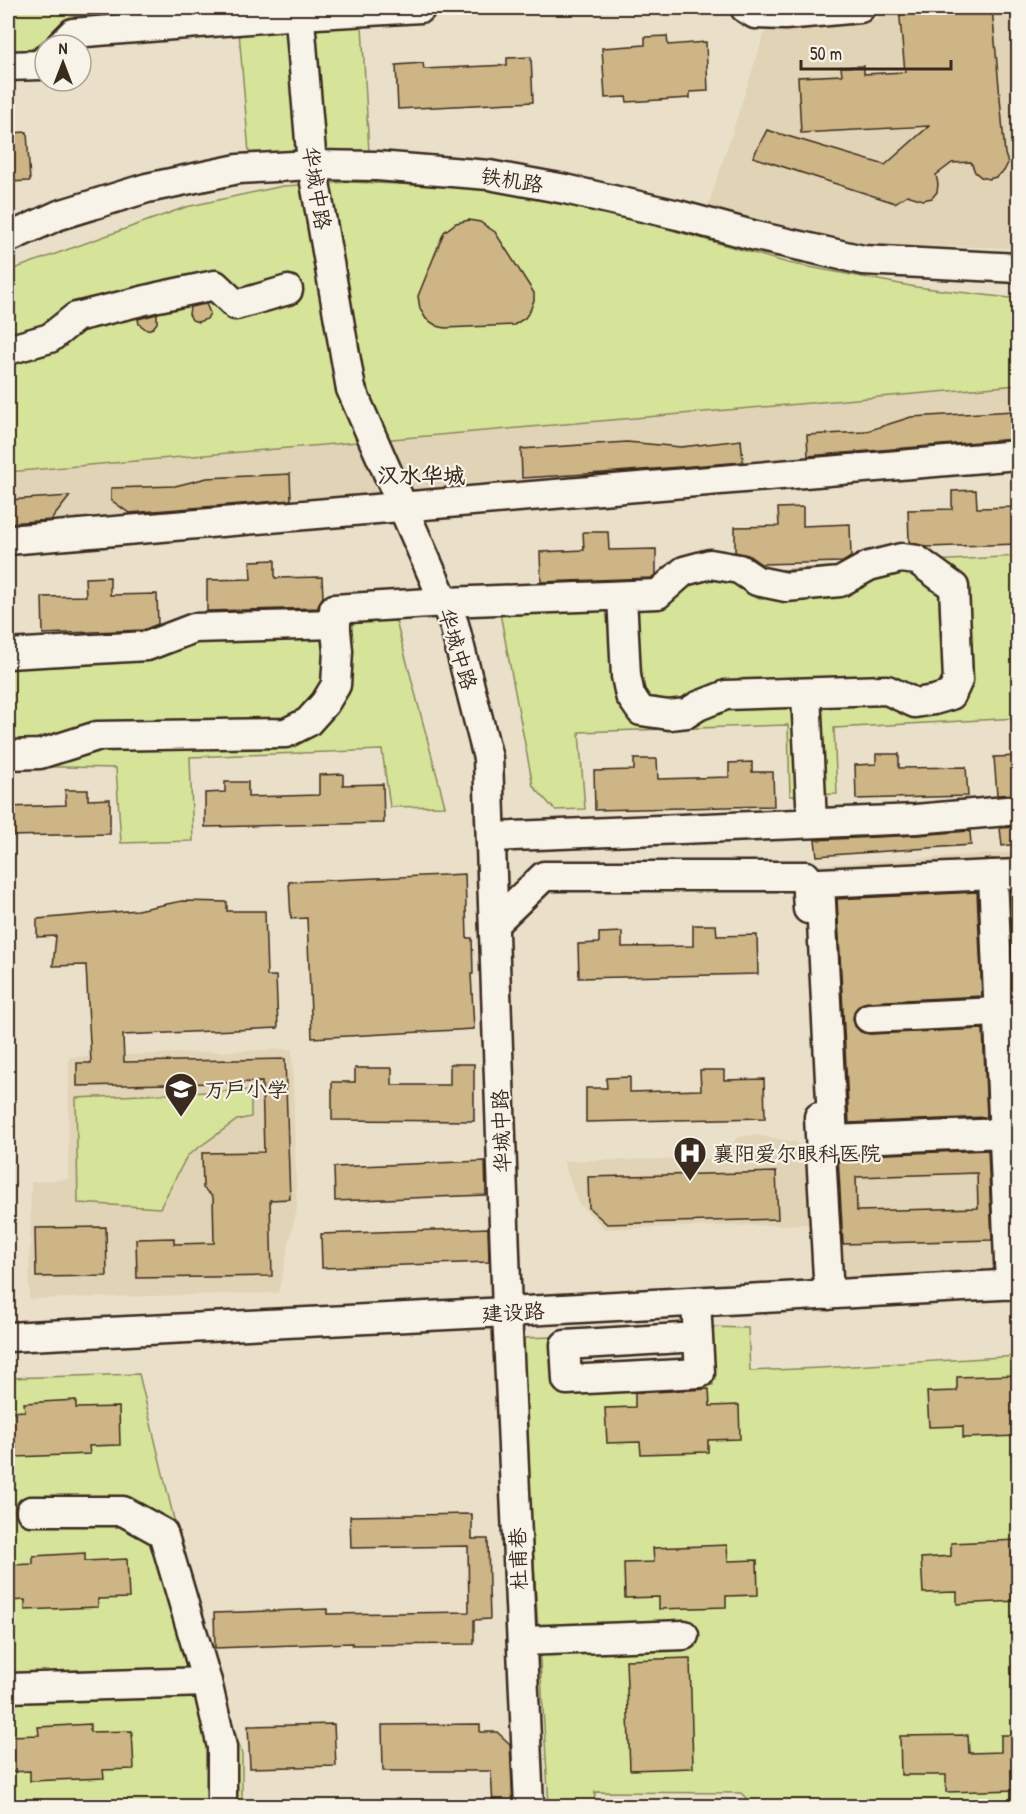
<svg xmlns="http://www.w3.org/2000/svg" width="1026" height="1814" font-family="'Patrick Hand','LXGW WenKai TC',sans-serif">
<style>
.built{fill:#e1d3b5}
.green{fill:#d5e498;stroke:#88875b;stroke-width:1.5}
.building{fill:#cdb585;stroke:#3b2a1e;stroke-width:1.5;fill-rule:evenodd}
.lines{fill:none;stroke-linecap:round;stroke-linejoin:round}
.minor-casing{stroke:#3b2a1e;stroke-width:33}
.minor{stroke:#f7f3e8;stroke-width:28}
.labels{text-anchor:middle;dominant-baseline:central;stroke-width:4.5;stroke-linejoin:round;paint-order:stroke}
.street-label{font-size:21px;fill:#3b2a1e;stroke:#f7f3e8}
.poi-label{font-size:21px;fill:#3b2a1e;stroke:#f7f3e8;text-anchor:start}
.neighbourhood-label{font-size:22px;font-weight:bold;fill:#3b2a1e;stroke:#f7f3e8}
</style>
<rect width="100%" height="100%" fill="#eae0ca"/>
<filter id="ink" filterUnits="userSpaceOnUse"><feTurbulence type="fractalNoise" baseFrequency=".0167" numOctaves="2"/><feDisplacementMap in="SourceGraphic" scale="12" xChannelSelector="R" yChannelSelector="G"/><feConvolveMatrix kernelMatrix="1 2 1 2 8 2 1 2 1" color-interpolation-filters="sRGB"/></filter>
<g filter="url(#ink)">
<g class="built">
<polygon points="879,8 1018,8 1018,248 874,245 784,230 708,206 766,28 879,19"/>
<polygon points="1018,385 1018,455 8,540 8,472"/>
<polygon points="1018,852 1018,1274 837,1283 815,865"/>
<polygon points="292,1049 297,1208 278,1293 29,1299 31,1182 68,1179 69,1057"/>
<polygon points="755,1135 796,1142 808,1159 812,1224 605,1229 578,1203 563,1161 724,1158 737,1137"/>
</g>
<g class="green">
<polygon points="8,8 228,8 72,19 17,60 8,61"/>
<polygon points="237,8 361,8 369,152 249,153"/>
<polygon points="350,182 490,188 598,209 788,263 916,287 1018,299 1018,385 8,472 8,271 186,207 283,186"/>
<polygon points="1018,556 1018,718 834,728 837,794 790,796 788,725 579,732 585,809 555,810 533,786 495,587"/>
<polygon points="181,621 396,621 445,806 390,807 382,750 190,757 193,841 121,843 116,768 8,766 8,649 143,639"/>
<polygon points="251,1090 251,1117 237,1120 187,1156 160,1208 78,1203 76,1098"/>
<polygon points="710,1327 748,1328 750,1371 820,1368 1018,1356 1018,1806 754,1806 741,1793 595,1792 594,1806 549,1806 520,1338 555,1337 559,1394 713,1385"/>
<polygon points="139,1374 178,1536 178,1552 242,1754 242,1806 8,1806 8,1378"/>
</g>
<g class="building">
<polygon points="899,8 992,8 1005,154 1008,163 1004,171 996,177 989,179 981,177 975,172 971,162 952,163 936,175 938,184 937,192 932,198 923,200 907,195 895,203 753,157 767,130 885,165 929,126 801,133 798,77 842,75 841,67 864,66 864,74 905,72"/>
<polygon points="667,36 668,45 706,42 708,91 690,92 690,98 627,102 626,97 605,98 602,48 645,45 645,37"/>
<polygon points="531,57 533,102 398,109 396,65 423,63 424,69 507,65 507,58"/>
<polygon points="27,132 30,181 8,182 8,133"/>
<polygon points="469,220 480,222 495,232 534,293 534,300 530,311 525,318 514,325 445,328 437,326 426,319 420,309 418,296 444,232 456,223"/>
<polygon points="206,304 210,313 207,319 198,322 192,320 189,314 190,307"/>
<polygon points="157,314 157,323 153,328 147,330 139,324 138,319"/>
<polygon points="1014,411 1015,439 808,456 807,435 864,432 911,417"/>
<polygon points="741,440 743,462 603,473 522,478 521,449 627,442 681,447"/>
<polygon points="290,474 291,500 129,513 111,500 111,488 175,486 207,478"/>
<polygon points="976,490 977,508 1018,507 1018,544 927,547 909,542 908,510 952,509 952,491"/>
<polygon points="70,496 51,520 8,523 8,500"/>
<polygon points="803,507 803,526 850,524 851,557 843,562 761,564 748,555 735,552 735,527 779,526 778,508"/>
<polygon points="583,532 608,532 609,550 656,549 656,574 651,578 541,582 540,552 584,550"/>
<polygon points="275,560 275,578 322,577 323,597 319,603 318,608 207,611 207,580 251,579 250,561"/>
<polygon points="110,577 110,595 157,594 158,624 143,630 43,634 42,597 86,596 85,578"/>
<polygon points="876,754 899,754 899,768 966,767 968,796 856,799 855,765 876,764"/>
<polygon points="1018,756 1018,794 997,795 994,757"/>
<polygon points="634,759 657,759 658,779 729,777 729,763 752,762 752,772 773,772 774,806 595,810 594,771 634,770"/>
<polygon points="343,774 343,785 383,784 384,823 205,827 205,793 225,792 225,782 248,782 248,797 319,795 319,775"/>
<polygon points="65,790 88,790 88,800 110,799 110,834 8,836 8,807 66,805"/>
<polygon points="1018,827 1018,844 1002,846 1000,828"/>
<polygon points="970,831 971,845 817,856 815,840 917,835"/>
<polygon points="465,874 467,938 472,938 473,974 471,974 474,1029 312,1038 307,918 291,919 289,882"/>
<polygon points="1018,890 1018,1031 1016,1031 1010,891"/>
<polygon points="977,892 982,996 868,1002 861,1004 855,1010 853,1019 855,1026 861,1032 870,1034 983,1029 987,1117 849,1123 837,899"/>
<polygon points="182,901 227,902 227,911 265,911 267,976 276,976 278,1028 123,1035 124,1062 285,1059 290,1199 270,1200 272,1276 137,1278 136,1239 174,1238 174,1244 214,1243 213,1197 203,1188 202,1153 264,1152 262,1082 77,1086 77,1063 91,1063 86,965 53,966 56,936 37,937 37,919 137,910"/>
<polygon points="693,925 716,925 717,936 757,935 758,974 579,978 578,944 599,943 599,933 622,932 622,947 693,946"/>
<polygon points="450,1064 474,1064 474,1121 332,1120 332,1082 355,1082 355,1068 392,1068 392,1085 450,1085"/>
<polygon points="700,1070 724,1070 724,1080 764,1079 765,1118 586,1122 586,1088 607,1088 606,1078 630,1077 630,1092 701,1090"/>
<path d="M988,1150L992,1240L843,1244L838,1156ZM977,1173L978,1208L857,1211L856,1177Z"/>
<polygon points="485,1161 486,1195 335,1201 334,1167"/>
<polygon points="776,1172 778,1219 607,1224 589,1208 588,1177"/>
<polygon points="106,1227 107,1276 36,1277 35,1228"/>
<polygon points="488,1228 489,1262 322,1268 321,1234"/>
<polygon points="1018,1375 1018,1436 963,1438 963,1426 929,1427 927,1392 957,1391 957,1377"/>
<polygon points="709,1389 710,1406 739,1405 740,1439 708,1440 708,1452 641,1454 640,1442 607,1443 605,1408 635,1407 635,1393"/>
<polygon points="76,1400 76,1408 119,1407 120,1445 89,1446 90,1454 16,1457 16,1447 8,1448 8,1412 25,1411 24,1403"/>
<polygon points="472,1514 472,1539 488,1539 489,1587 490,1619 474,1620 474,1644 352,1645 352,1643 215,1648 214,1613 327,1609 327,1614 469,1612 468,1546 351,1548 350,1516"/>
<polygon points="1018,1540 1018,1601 957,1604 957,1592 923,1593 921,1558 951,1556 951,1543"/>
<polygon points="727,1545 728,1561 757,1560 758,1595 726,1596 726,1607 659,1609 659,1597 625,1598 624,1563 654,1562 653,1548"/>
<polygon points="85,1553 85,1561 127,1559 129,1598 98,1599 98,1607 25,1610 25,1600 8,1601 8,1565 33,1564 33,1556"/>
<polygon points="690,1658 693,1768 630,1770 626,1660"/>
<polygon points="90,1724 90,1732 132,1731 134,1769 103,1770 104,1778 30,1781 30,1771 9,1772 9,1769 8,1769 8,1736 39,1735 38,1727"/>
<polygon points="334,1724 336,1766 250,1768 248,1726"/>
<polygon points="480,1724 480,1732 497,1732 510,1744 513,1806 493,1806 491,1771 383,1771 382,1725"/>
<polygon points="968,1735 969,1753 1001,1752 1001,1735 1018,1735 1018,1790 946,1792 946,1775 901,1775 900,1736"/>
</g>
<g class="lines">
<g class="minor-casing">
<g id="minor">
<polyline points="299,8 312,165 351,389 454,624 488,758 507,1312 529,1806"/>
<polyline points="745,8 755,14 785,15 860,8"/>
<polyline points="61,45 73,33 299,15 421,8"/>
<polyline points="8,66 40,65 45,60"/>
<polyline points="8,238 59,215 147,188 238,169 312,165 377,166 489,175 565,189 678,215 756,236 863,260 1018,268"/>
<polyline points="8,350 50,338 76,317 158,297 215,285 236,305 288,290"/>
<polyline points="8,540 1018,455"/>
<polyline points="8,654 147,646 194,628 336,624"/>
<polyline points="806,693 812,823"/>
<polyline points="8,755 40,754 97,736 286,733 308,722 325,703 336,685 338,651 334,609 445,602 658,594 684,571 710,564 739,569 757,581 786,587 840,582 869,566 901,558 917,560 954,587 958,680 951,695 934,700 915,703 887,690 726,695 698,706 687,713 669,715 641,711 630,695 626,676 622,596"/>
<polyline points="491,837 916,819 1018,810"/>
<polyline points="993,875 1018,874"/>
<polyline points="494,924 544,876 806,876 808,909"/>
<polyline points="869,1018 998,1012"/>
<polyline points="819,1117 829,1295"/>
<polyline points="1003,1133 833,1140 820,883 993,875 1010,1285"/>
<polyline points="696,1302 700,1373 567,1380 565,1345 698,1337"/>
<polyline points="8,1337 507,1312 1018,1284"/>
<polyline points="31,1511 123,1511 163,1533 207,1682 222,1747 222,1806"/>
<polyline points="522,1641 684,1635"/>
<polyline points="8,1688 207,1682"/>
</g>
</g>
<use href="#minor" class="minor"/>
</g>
</g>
<defs>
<g id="school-pin" transform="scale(1.725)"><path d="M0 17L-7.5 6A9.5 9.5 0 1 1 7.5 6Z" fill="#3b2a1e" stroke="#f7f3e8"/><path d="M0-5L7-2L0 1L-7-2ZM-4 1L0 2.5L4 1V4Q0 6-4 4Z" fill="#fff"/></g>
<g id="hospital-pin" transform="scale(1.725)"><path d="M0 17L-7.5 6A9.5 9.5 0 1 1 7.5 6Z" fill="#3b2a1e" stroke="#f7f3e8"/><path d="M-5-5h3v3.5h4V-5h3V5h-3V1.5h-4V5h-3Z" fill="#fff"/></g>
</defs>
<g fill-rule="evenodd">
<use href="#school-pin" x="181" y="1089"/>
<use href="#hospital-pin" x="690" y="1153"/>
</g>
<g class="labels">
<g class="street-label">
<text transform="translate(512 180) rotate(9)">铁机路</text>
<text transform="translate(317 188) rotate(81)">华城中路</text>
<text transform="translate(458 649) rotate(73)">华城中路</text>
<text transform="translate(501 1131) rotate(-92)">华城中路</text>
<text transform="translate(513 1312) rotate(-3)">建设路</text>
<text transform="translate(518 1559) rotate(-92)">杜甫巷</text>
</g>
<g class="poi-label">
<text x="204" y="1089">万户小学</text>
<text x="713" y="1153">襄阳爱尔眼科医院</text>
</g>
<g class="neighbourhood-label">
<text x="421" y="475">汉水华城</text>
</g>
</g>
<rect width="1026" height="1814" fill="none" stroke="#f7f3e8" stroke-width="30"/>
<rect x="15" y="15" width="996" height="1784" fill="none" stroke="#3b2a1e" stroke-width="2" filter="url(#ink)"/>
<g transform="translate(63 63)"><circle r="28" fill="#f7f3e8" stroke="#aca397" stroke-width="1.5"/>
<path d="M0-4.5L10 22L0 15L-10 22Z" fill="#3b2a1e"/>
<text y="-9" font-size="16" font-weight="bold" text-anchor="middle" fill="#3b2a1e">N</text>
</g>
<path d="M801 60v9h150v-9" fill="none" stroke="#3b2a1e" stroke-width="3"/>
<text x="810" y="60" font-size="18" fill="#3b2a1e" stroke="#f7f3e8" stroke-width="4.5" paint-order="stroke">50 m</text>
</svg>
